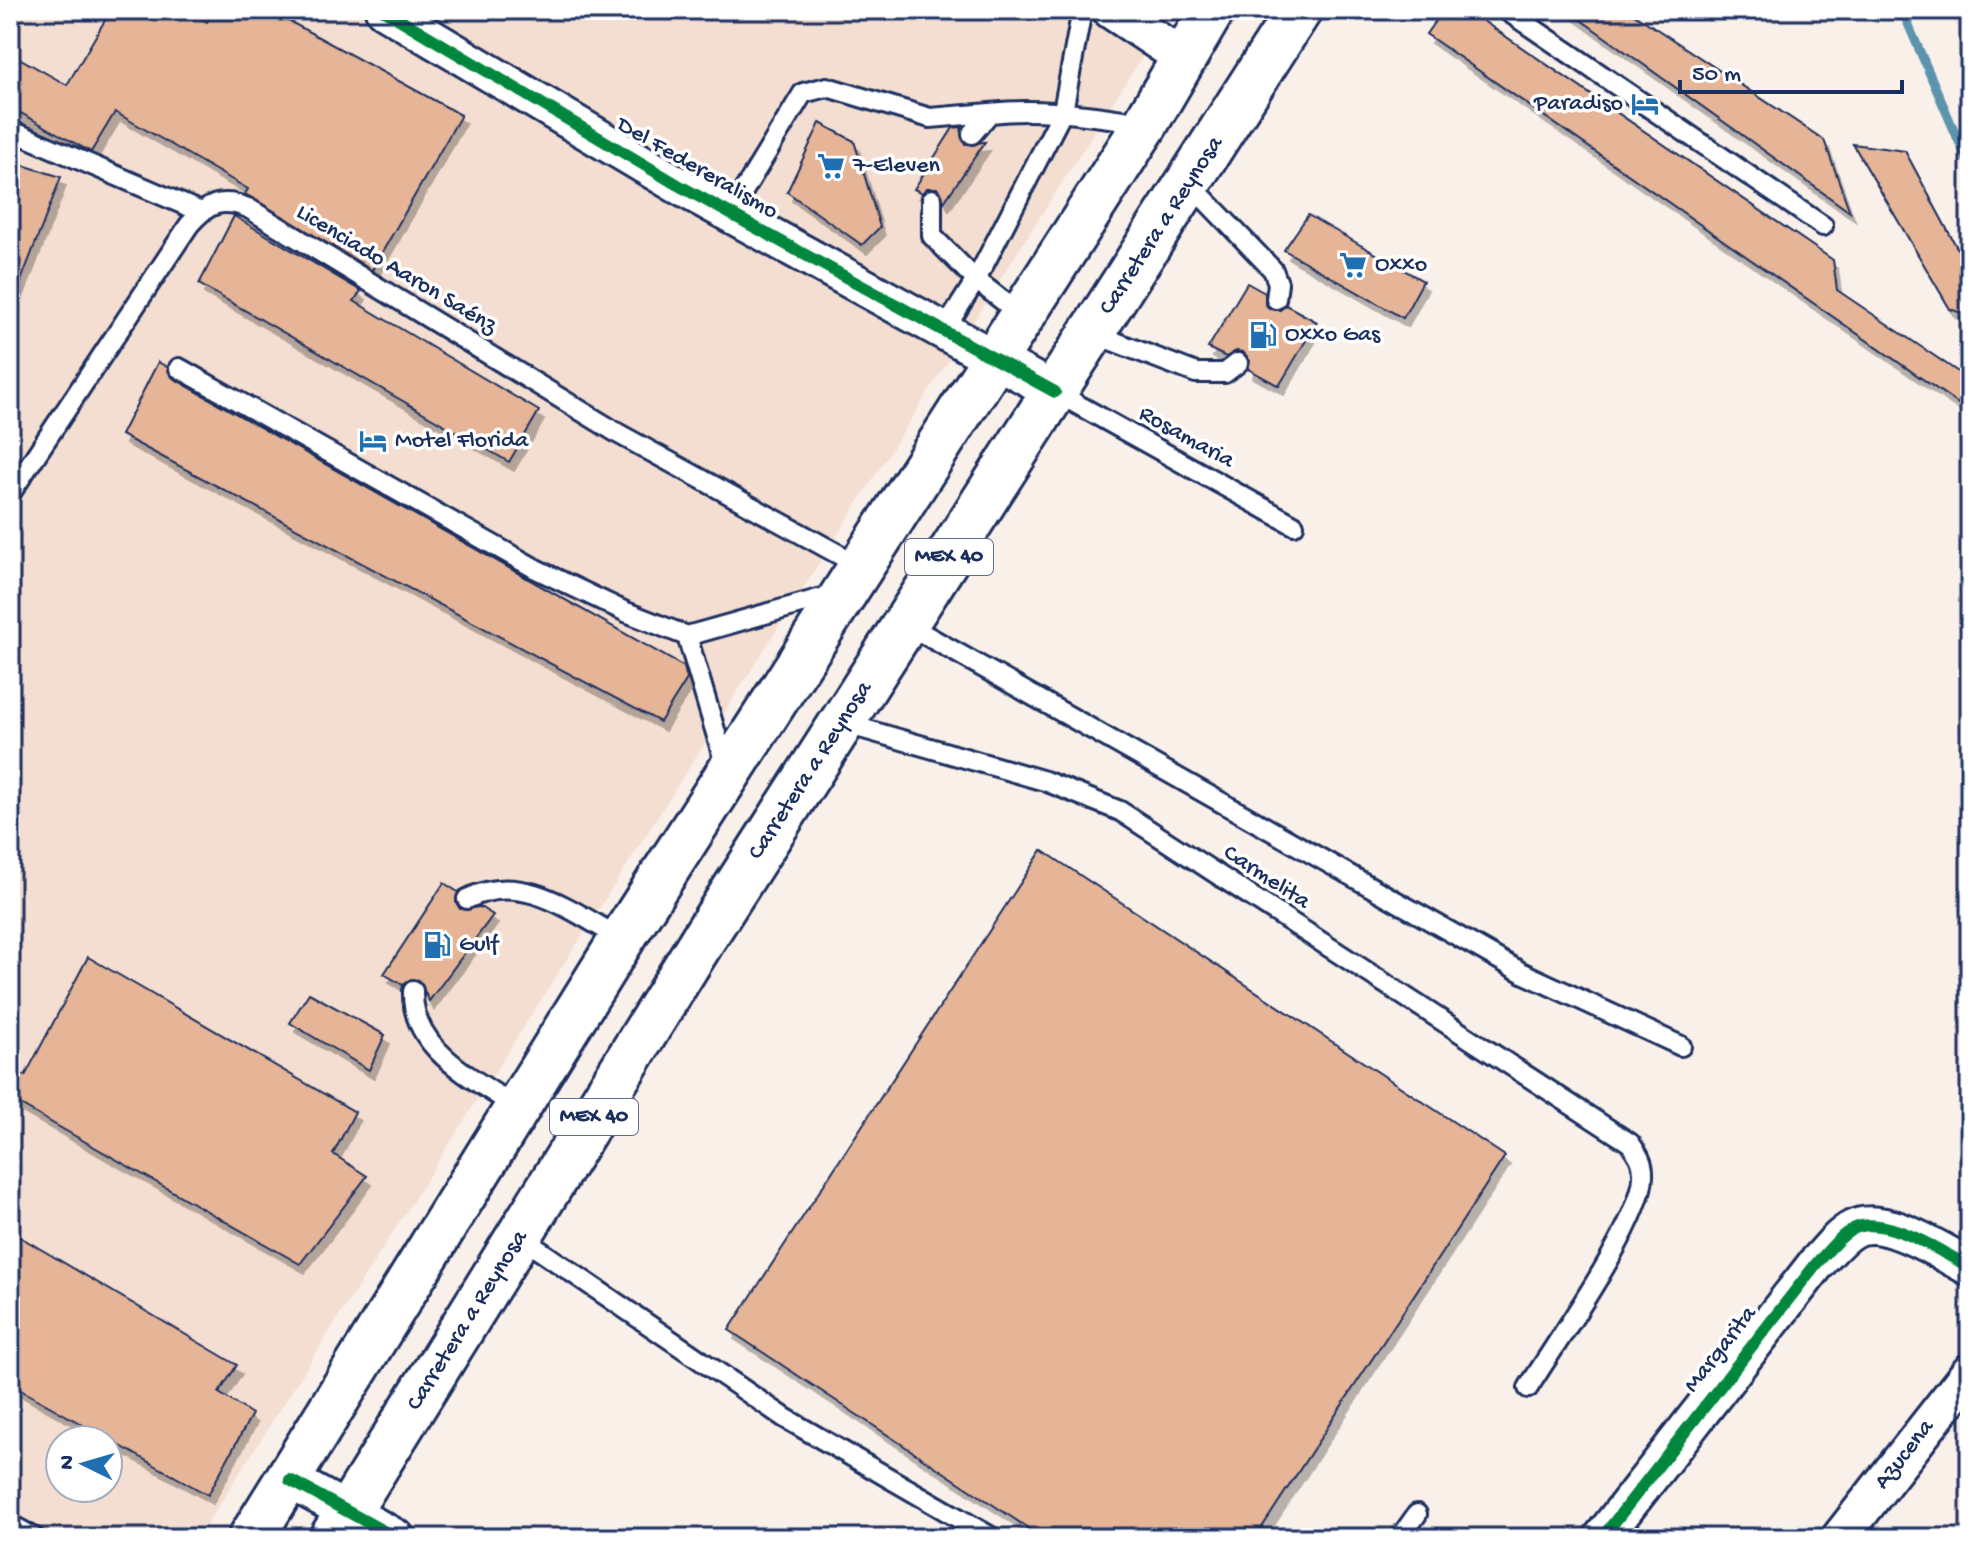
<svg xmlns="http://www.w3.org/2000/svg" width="1980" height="1548" font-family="'Gochi Hand',sans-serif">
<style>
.built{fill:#f4ded1;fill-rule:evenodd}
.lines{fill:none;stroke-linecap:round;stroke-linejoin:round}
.stream{stroke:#5c94ae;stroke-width:9}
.building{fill:#e6b597;stroke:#1b2f5e;stroke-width:2;filter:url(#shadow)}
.service-casing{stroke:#1b2f5e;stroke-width:24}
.minor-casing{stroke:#1b2f5e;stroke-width:42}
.primary-casing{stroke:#1b2f5e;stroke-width:50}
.service{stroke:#fff;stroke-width:18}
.minor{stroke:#fff;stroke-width:36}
.primary{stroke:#fff;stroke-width:44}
.cycleway-casing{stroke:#fff;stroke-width:17}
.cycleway{stroke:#00873e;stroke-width:12}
.labels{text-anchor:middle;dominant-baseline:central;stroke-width:7;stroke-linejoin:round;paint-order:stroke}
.shield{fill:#fff;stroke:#5f6d8e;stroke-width:2}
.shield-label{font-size:22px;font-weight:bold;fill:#1b2f5e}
.poi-label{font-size:24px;fill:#1b2f5e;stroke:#fff;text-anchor:start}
.street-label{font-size:24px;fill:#1b2f5e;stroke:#fff}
</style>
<defs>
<filter id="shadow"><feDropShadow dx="5" dy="9" stdDeviation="0" flood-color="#0004"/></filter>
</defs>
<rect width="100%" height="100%" fill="#faf0ea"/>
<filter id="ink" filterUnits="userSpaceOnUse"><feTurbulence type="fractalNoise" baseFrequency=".0125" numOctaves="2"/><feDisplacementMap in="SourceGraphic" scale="16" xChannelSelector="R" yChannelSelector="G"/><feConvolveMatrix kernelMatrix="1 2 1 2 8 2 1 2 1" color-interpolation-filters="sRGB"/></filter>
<g filter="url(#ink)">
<g class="built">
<path d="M10,10H1172L198,1538H10ZM60,1440H108V1488H60Z"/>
<polygon points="1950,10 1970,10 1970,58"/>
</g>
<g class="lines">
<polyline class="stream" points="1902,10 1970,167"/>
</g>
<g class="building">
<polygon points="111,10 186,10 207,22 214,10 269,10 461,115 372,270 245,194 248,189 115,112 91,152 10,107 10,53 67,85"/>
<polygon points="1443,10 1467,10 1833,260 1837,290 1970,380 1970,412 1426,34"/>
<polygon points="1567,10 1628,10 1824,140 1850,212"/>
<polygon points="820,123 854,141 880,227 862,245 787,192"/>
<polygon points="961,127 965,144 985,142 944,202 937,188 927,188 922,193 914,189 953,128"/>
<polygon points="1853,144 1905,151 1970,272 1970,316 1950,309"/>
<polygon points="16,163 61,177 12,304 10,180"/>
<polygon points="1308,215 1423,281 1403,318 1284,250"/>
<polygon points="234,216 361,291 354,301 539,411 509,462 199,284"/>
<polygon points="1247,283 1265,293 1265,303 1269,309 1280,310 1286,305 1317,322 1279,386 1248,369 1250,361 1243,352 1236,351 1226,357 1208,348"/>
<polygon points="158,362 167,367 173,378 684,667 687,679 660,722 121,435"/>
<polygon points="1042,850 1505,1156 1255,1538 1043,1538 729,1330"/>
<polygon points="444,883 458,892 456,902 460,909 480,907 493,915 429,1001 419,980 411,979 403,985 384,974"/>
<polygon points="88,957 355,1112 333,1154 367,1176 300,1264 10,1099 10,1068 25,1076"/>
<polygon points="309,993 385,1035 369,1070 290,1023"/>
<polygon points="10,1231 237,1365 219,1393 252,1414 208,1495 10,1384"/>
</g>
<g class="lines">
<g class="service-casing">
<g id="service">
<polyline points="1506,10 1823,226"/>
<polyline points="10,130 201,212"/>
<path d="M972,134L990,113C1043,107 1093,116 1146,123"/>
<polyline points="1190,184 1273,270 1278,283 1276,299"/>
<polyline points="932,199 932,236 976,280 1020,314"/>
<polyline points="730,213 803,93 827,87 930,118 990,113"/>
<polyline points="943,332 976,280 1063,111 1082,10"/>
<polyline points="1092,333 1196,373 1225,373 1238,363"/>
<polyline points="179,368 536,569 626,612 687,636 836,594"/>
<polyline points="1055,392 1294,525"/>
<path d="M10,494L189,225C207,204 221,197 248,208L619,434L860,566"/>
<polyline points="906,624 1523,973 1681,1046"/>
<polyline points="687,636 726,767"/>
<path d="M843,723L1045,781L1120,811L1630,1143C1637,1153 1644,1162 1643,1176C1642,1222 1555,1344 1528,1388"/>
<path d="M467,899C522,870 574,913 622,939"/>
<path d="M413,991C411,1050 474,1078 517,1108"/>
<polyline points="520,1237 785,1418 993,1538"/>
<polyline points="10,1524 35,1538"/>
<polyline points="1400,1538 1417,1514"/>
</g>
</g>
<g class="minor-casing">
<g id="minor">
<polyline points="384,10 678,185 1055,392"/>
<polyline points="1111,10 1185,59"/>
<polyline points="290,1480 396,1538"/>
<path d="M1602,1538L1816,1264C1827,1253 1838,1237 1853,1229C1884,1213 1941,1252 1970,1267"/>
<polyline points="1840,1538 1970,1372"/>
</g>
</g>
<g class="primary-casing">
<g id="primary">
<polyline points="251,1538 622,939 1146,123 1212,10"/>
<polyline points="332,1538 703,939 1299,10"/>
</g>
</g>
<use href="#service" class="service"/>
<use href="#minor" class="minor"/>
<use href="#primary" class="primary"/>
<g class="cycleway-casing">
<g id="cycleway">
<polyline points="384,10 678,185 1055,392"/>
<polyline points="290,1480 396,1538"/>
<path d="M1602,1538L1816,1264C1827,1253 1838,1237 1853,1229C1884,1213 1941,1252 1970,1267"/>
</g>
</g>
<use href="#cycleway" class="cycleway"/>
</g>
</g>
<defs>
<g id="hotel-bare" transform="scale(2.16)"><path d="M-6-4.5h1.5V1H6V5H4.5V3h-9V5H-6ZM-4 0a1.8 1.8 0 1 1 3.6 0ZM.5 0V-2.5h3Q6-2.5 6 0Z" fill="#1f6fb2" stroke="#fff" stroke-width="2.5" paint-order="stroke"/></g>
<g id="supermarket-bare" transform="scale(2.16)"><path d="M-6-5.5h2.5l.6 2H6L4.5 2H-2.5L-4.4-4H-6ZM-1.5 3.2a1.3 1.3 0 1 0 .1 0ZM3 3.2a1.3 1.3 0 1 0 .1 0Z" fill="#1f6fb2" stroke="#fff" stroke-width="2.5" paint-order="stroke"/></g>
<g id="fuel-bare" transform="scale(2.16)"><path d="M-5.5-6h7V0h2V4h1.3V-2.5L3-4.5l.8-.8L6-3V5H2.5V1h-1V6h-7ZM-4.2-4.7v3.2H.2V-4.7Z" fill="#1f6fb2" stroke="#fff" stroke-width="2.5" paint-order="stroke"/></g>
</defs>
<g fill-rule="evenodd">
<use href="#hotel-bare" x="1645" y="104"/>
<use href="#supermarket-bare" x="831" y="166"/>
<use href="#supermarket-bare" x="1353" y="265"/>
<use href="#fuel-bare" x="1263" y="335"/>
<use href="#hotel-bare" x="373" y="441"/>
<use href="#fuel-bare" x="437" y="945"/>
</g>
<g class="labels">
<g class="shield">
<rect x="905" y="539" width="88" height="36" rx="6"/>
<rect x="550" y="1099" width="88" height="36" rx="6"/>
</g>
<g class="shield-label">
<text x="949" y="557">MEX 40</text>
<text x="594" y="1117">MEX 40</text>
</g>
<g class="poi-label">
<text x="1623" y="104" text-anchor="end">Paradiso</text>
<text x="853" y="166">7-Eleven</text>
<text x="1375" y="265">Oxxo</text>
<text x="1285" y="335">Oxxo Gas</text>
<text x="395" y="441">Motel Florida</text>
<text x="459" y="945">Gulf</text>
</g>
<g class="street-label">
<text transform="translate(697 169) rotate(30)">Del Federeralismo</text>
<text transform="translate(1162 226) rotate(-57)">Carretera a Reynosa</text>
<text transform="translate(396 270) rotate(31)">Licenciado Aaron Saénz</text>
<text transform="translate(1186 438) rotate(29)">Rosamaria</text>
<text transform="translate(811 771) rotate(-57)">Carretera a Reynosa</text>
<text transform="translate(1266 878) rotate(33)">Carmelita</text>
<text transform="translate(468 1321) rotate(-58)">Carretera a Reynosa</text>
<text transform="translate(1721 1350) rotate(-52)">Margarita</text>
<text transform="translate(1905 1455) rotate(-52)">Azucena</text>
</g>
</g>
<rect width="1980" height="1548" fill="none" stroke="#fff" stroke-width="40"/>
<rect x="20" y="20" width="1940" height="1508" fill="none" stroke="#1b2f5e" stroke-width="3" filter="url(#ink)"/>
<g transform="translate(84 1464) rotate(275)"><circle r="38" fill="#ffffff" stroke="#a4acbf" stroke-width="2"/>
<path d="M0-6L14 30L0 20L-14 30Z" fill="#1f6fb2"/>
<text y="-12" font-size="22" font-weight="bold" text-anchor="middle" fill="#1b2f5e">N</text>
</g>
<path d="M1680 80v12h222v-12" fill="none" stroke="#1b2f5e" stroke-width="4"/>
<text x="1692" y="80" font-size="24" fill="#1b2f5e" stroke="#ffffff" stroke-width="6" paint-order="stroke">50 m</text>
</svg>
